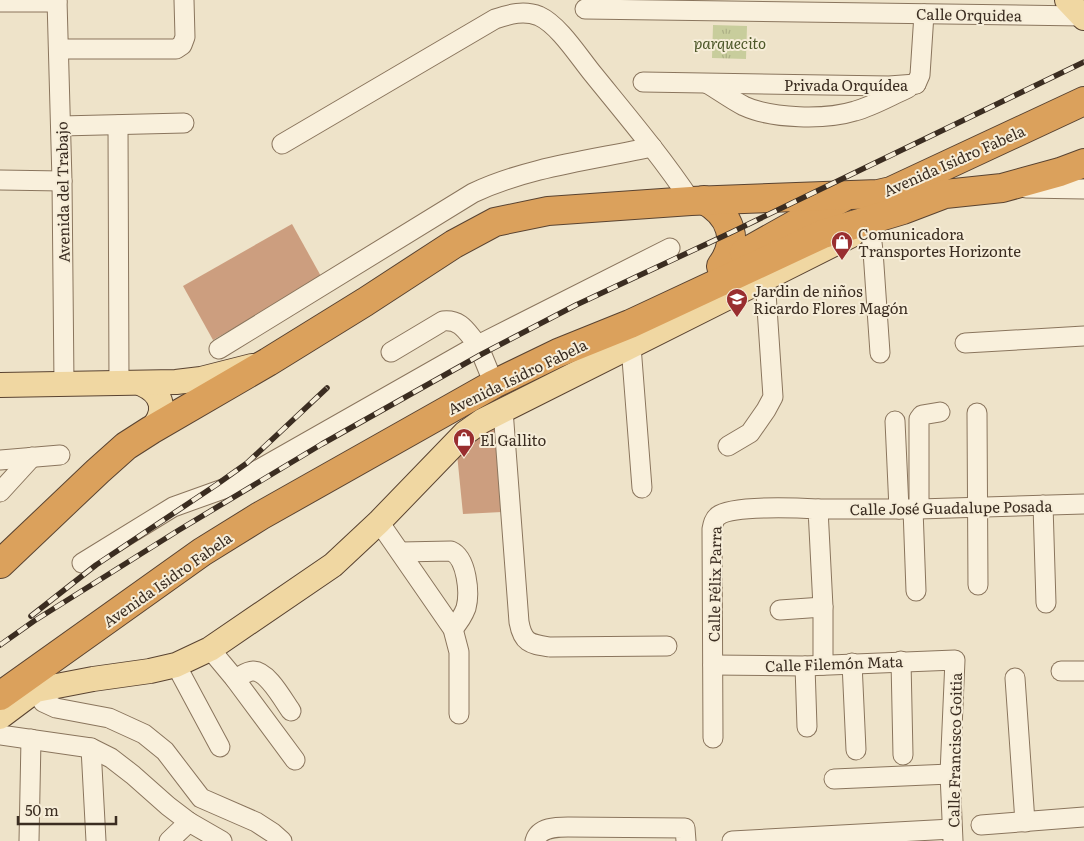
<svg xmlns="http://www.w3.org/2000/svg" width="1084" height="841" font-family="Literata,serif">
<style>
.grass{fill:url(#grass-tufts)}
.building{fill:#cc9e7f}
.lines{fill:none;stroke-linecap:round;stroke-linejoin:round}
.minor-casing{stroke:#8a755d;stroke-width:21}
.major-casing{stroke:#594331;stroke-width:26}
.highway-casing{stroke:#594331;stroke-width:30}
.minor{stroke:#f9f0dc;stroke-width:19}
.major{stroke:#f0d7a2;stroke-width:24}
.highway{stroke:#dba15c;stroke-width:28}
.rail-casing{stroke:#3b2d21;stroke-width:5.5}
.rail{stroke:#f6edd8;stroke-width:4;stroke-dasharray:11;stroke-linecap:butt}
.labels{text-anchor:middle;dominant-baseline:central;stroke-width:4;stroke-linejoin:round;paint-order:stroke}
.street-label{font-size:15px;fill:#3b2d21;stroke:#f6edd8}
.park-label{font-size:15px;font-style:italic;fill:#4c5728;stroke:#f6edd8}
.poi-label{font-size:15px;fill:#3b2d21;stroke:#f6edd8;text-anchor:start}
</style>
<defs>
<pattern id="grass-tufts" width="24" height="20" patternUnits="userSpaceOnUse" patternTransform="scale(1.25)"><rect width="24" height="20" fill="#c8cd9c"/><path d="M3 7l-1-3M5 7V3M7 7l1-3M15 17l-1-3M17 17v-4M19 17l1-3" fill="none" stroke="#adb086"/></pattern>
</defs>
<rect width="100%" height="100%" fill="#eee3c9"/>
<polygon class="grass" points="713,25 747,26 746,59 712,58"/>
<g class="building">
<polygon points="292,224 322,278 213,340 183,286"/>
<polygon points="500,419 502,512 463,514 457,454 469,453 469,440"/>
</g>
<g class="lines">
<g class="minor-casing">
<g id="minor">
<polyline points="57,0 62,181 64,384"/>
<polyline points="0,2 57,2"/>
<polyline points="585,9 1082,16"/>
<polyline points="59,49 176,49 182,45 185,37 184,0"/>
<polyline points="643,82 889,86 916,84"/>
<path d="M708,84C720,91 732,100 744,106C772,119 826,120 855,111C873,106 890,96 908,88"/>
<polyline points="916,84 920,75 924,14"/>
<polyline points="118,125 119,384"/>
<polyline points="61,126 184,123"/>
<path d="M282,144L495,19C510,14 524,10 539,16C559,25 579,57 593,74C627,116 661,156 691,201"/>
<polyline points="0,180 62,181"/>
<polyline points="1026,188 1084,189"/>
<polyline points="870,226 873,251 880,353"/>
<polyline points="965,343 1084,336"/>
<polyline points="631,346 642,488"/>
<path d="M219,349L473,193C528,167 592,160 652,147"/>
<polyline points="494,384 478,345 670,248"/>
<path d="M503,410L519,622C523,644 531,644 550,647L667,646"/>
<polyline points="977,413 978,585"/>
<polyline points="895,421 899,509"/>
<polyline points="728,446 750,433 766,410 773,397 765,278"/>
<polyline points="0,460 60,455"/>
<polyline points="0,492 32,457"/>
<polyline points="1043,505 1046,603"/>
<polyline points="818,509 919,509 1084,504"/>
<polyline points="913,509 916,591"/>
<polyline points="919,509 919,419 922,415 940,412"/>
<polyline points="379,522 453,629 459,652 459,714"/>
<path d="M401,552L451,551C467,558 470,593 466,608C463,616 458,623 453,629"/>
<path d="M82,563L173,507L226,488L478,345C467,333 462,319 443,321L391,352"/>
<polyline points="780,610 823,607"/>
<polyline points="210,649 235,679 295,760"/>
<polyline points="901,661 903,755"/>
<polyline points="852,663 856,750"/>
<polyline points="176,665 220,747"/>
<polyline points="713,665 805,666 955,660 950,774 953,841"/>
<polyline points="805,666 807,727"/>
<polyline points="1061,671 1084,671"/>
<polyline points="1015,678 1025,822"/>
<path d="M235,679C241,676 247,671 253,671C268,671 283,700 291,711"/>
<polyline points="36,690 43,702 56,708 109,718 144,734 165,751 201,798 256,822 273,833 282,841"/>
<polyline points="0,735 91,748 111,758 133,775 168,806 189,822 222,841"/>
<path d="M713,738L712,529C713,524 714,519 718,516C732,505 799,508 818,509L823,607V665"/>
<polyline points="91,748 96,841"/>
<polyline points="834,779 950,774"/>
<polyline points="981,825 1084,817"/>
<polyline points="29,841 31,739"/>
<polyline points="169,841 189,822"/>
<path d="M535,841C539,827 557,827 568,827L685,828L686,841"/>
<polyline points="732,841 952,829"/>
</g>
</g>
<g class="major-casing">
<g id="major">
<polyline points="1067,0 1084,18"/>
<path d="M142,384C164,394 167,412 151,430"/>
<polyline points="0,385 176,382 201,379 252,366"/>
<polyline points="0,717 36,690 93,679 150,671 176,665 210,649 333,565 379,522 465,433 482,421 852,235"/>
</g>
</g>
<g class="highway-casing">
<g id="highway">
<path d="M704,200C731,215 740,241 721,266"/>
<polyline points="744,253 844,197"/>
<polyline points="0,564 98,471 126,446 151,430 268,362 365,302 454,244 495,222 548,211 691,201 878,194 891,191 906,184 1084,101"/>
<polyline points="0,696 202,552 260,516 494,384 558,353 630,324 823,234 903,210 945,194 1002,188 1060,172 1084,163"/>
</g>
</g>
<use href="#minor" class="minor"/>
<use href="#major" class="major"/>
<use href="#highway" class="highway"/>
<g class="rail-casing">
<g id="rail">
<polyline points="31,616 96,565 216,485 247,463 327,388"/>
<polyline points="0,645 34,621 179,530 322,444 482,354 576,305 730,233 1084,62"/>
</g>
</g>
<use href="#rail" class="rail"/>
</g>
<defs>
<g id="shop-pin" transform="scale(1.125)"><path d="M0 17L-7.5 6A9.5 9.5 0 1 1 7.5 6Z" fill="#992e30" stroke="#f6edd8"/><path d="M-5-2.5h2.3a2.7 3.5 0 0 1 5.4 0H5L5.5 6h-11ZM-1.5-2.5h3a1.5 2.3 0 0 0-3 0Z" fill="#fff"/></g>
<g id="school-pin" transform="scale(1.125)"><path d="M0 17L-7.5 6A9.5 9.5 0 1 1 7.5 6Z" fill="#992e30" stroke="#f6edd8"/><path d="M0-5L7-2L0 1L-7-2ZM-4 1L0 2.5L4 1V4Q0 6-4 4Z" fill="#fff"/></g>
</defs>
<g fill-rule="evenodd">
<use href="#shop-pin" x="842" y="242"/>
<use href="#school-pin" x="737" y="299"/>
<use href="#shop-pin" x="464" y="439"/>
</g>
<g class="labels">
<g class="street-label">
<text transform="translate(969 14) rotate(1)">Calle Orquidea</text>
<text x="846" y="84">Privada Orquídea</text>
<text transform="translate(954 160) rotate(-24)">Avenida Isidro Fabela</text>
<text transform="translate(62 192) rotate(-91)">Avenida del Trabajo</text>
<text transform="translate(517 376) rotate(-26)">Avenida Isidro Fabela</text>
<text transform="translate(951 507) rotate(-1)">Calle José Guadalupe Posada</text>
<text transform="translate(167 579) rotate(-35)">Avenida Isidro Fabela</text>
<text transform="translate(714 584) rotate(-89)">Calle Félix Parra</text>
<text transform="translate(834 663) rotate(-2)">Calle Filemón Mata</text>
<text transform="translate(954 750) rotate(-89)">Calle Francisco Goitia</text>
</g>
<g class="park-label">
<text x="730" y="42">parquecito</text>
</g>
<g class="poi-label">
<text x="858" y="233">Comunicadora<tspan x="858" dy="17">Transportes Horizonte</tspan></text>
<text x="753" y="290">Jardin de niños<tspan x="753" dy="17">Ricardo Flores Magón</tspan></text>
<text x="480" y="439">El Gallito</text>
</g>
</g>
<path d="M18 816v8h98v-8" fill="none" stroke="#3b2d21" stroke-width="2.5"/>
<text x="25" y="816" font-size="15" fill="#3b2d21" stroke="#f6edd8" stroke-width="4" paint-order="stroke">50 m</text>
</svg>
